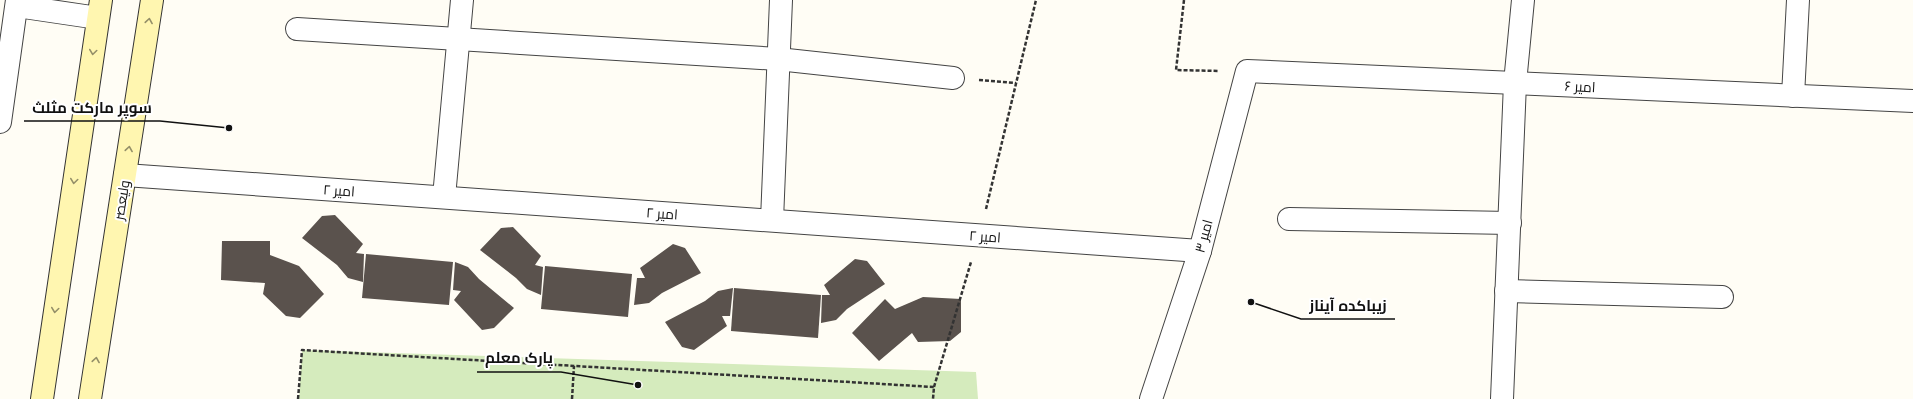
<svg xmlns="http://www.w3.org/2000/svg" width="1913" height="399" font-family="'PT Serif',Cairo,serif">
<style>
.green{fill:#d5ebbd}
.building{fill:#5a524d}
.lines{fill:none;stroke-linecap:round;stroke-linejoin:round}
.minor-casing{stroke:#444;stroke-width:24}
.secondary-casing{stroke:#333;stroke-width:24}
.path{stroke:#333;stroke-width:2.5;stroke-dasharray:4 2;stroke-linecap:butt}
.minor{stroke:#fff;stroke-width:22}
.secondary{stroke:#fff6b0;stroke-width:22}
.oneway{stroke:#948f68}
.labels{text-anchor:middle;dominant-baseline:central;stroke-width:4;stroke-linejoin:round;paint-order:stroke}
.street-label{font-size:14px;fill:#111;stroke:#fff}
.leader{fill:none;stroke:#111;stroke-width:1.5}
.callout-dot{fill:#111;stroke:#fff;stroke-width:1.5}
.callout-label{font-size:15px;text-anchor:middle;font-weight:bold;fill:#111;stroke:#fff;stroke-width:4;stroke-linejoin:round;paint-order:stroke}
</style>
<rect width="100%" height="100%" fill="#fffdf5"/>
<polygon class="green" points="302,350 976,372 978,399 299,399"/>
<g class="building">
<polygon points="335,215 363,244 356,253 364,254 363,282 348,278 337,265 302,238 322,216"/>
<polygon points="513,227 541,256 535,265 543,267 541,295 527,289 516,278 480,250 501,228"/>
<polygon points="222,241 270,241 270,255 299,266 324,294 300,318 286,316 263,294 265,283 221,280"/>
<polygon points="673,244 685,248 701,273 662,293 649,303 634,305 637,278 645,278 640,268"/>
<polygon points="366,254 453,262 449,305 362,298"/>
<polygon points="855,259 867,261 885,284 847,309 836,320 821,323 822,295 830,295 824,285"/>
<polygon points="455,262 468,267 479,279 514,308 494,328 482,330 454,300 461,291 453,290"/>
<polygon points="545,266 632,274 628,317 541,309"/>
<polygon points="733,288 730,316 722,316 727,326 694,350 682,347 665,322 705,301 718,291"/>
<polygon points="734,288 821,295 818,338 731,331"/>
<polygon points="923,297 961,299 961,332 950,341 918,342 912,333 879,361 852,333 885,299 895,309"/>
</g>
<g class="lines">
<g class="minor-casing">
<g id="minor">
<polyline points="17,6 98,18"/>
<polyline points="297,29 778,59 953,78"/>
<polyline points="1793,96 1798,0"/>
<polyline points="0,122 17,0"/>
<polyline points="125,175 1200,251"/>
<polyline points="444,197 462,0"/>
<polyline points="1289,219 1510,223"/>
<polyline points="772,220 781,0"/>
<polyline points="1506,291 1722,297"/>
<polyline points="1151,399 1200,251 1247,71 1913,101"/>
<polyline points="1502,399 1515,83 1523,0"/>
</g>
</g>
<g class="secondary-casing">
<g id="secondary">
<polyline points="42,399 101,0"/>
<polyline points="90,399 152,0"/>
</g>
</g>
<g class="path">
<polyline points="1184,0 1176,70 1219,71"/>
<polyline points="979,80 1016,83"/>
<polyline points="986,209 1036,0"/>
<polyline points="934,387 971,262"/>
<polyline points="298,399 302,350 934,387 933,399"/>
<polyline points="572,399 574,366"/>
</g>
<use href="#minor" class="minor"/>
<use href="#secondary" class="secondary"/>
</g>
<defs><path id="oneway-chevron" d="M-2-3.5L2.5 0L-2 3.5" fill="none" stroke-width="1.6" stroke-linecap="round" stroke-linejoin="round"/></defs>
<g class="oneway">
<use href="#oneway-chevron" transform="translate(149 21) rotate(-81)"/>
<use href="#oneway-chevron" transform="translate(93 52) rotate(98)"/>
<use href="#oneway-chevron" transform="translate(129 149) rotate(-81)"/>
<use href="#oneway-chevron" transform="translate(74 181) rotate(98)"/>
<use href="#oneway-chevron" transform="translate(55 310) rotate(98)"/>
<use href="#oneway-chevron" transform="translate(96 360) rotate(-81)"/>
</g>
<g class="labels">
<g class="street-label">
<text transform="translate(1580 86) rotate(3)">امیر ۶</text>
<text transform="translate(339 190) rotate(4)">امیر ۲</text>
<text transform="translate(121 200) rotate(-81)">ولیعصر</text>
<text transform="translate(662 213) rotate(4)">امیر ۲</text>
<text transform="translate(985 236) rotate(4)">امیر ۲</text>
<text transform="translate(1203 236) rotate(-75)">امیر ۳</text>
</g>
</g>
<path class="leader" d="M229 128L160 121H24M1251 302L1301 319H1395M638 385L561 372H477"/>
<g class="callout-dot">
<circle cx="229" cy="128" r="4"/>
<circle cx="1251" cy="302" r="4"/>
<circle cx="638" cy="385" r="4"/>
</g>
<g class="callout-label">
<text x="92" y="113">سوپر مارکت مثلث</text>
<text x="1348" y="311">زیباکده آیناز</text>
<text x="519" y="363">پارک معلم</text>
</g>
</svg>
